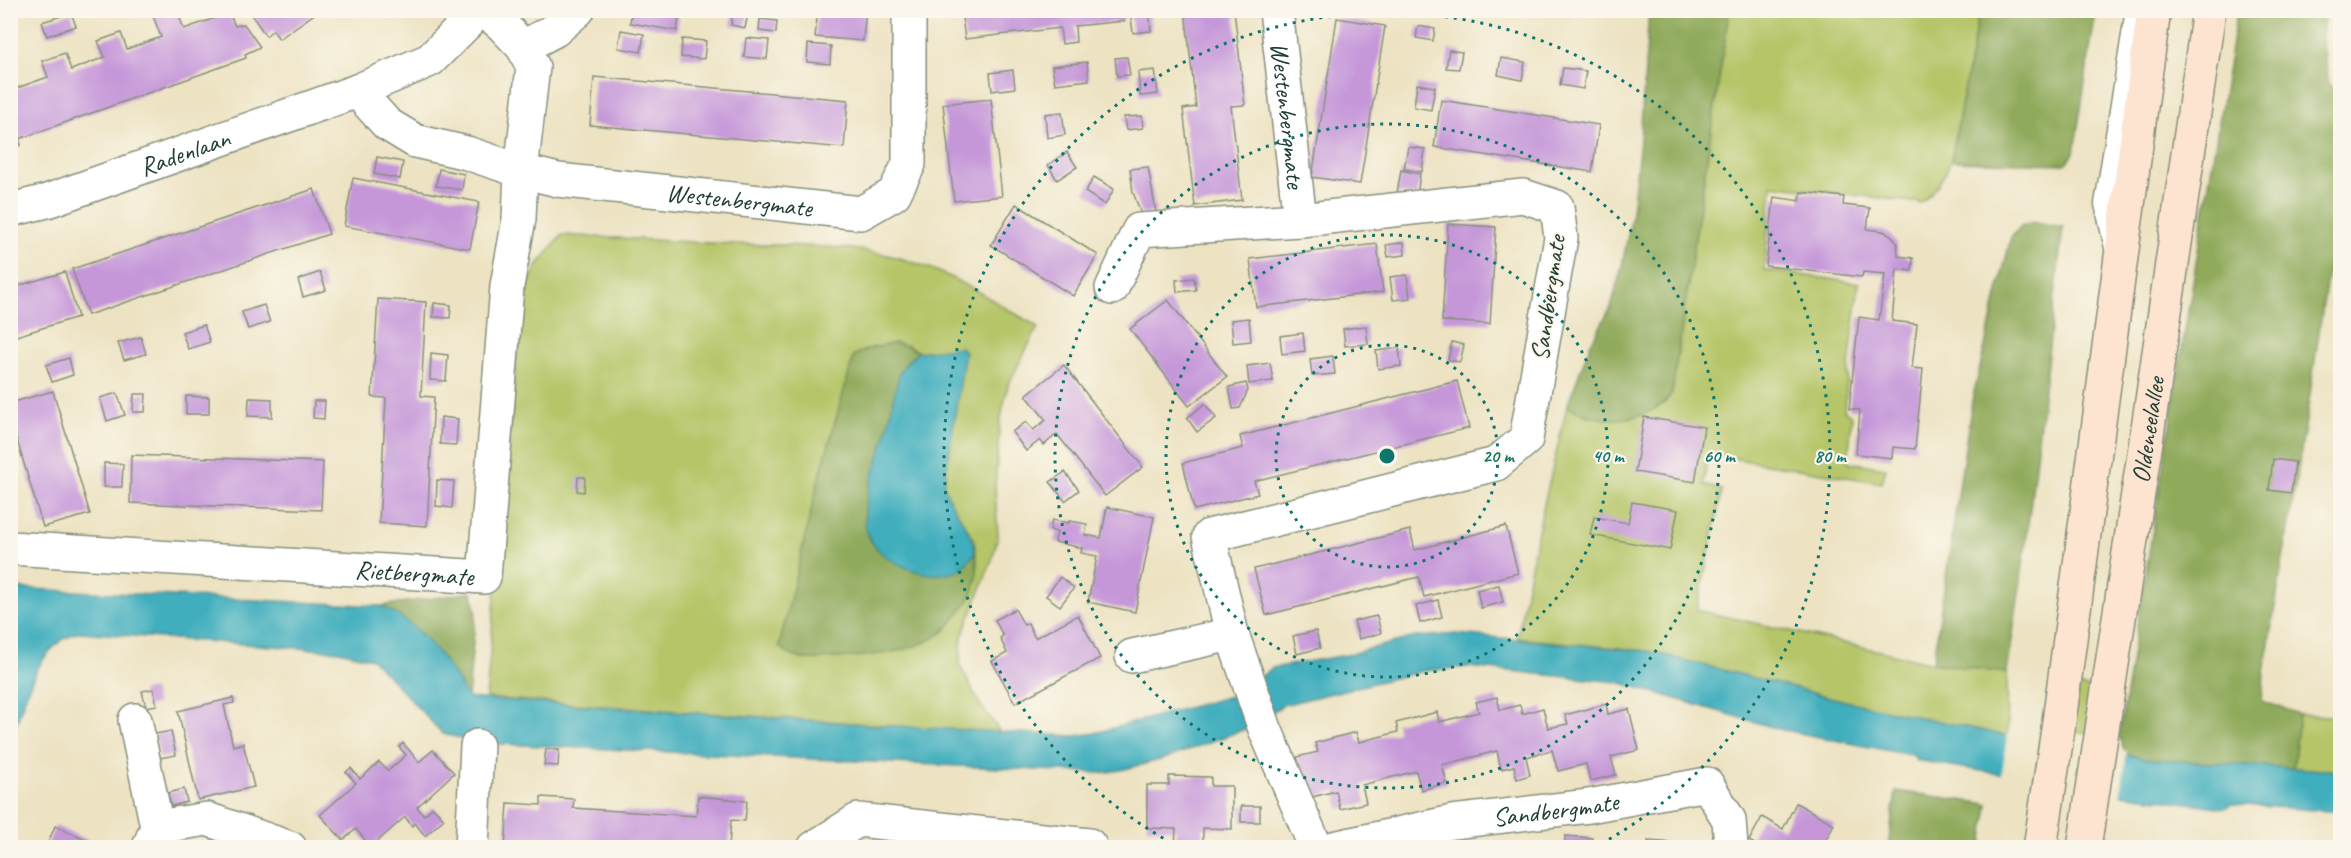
<svg xmlns="http://www.w3.org/2000/svg" width="2351" height="858" font-family="Caveat,sans-serif">
<style>
.green{fill:#b5c568;stroke:#6a814e;stroke-width:1.5;fill-rule:evenodd}
.forest{fill:#90aa5c;stroke:#587448;stroke-width:1.5}
.water{fill:#40aebd;stroke:#307678;stroke-width:1.5}
.pier{fill:#ede3c3}
.building{fill:#c597d9}
.lines{fill:none;stroke-linecap:round;stroke-linejoin:round}
.service-casing{stroke:#86907c;stroke-width:21}
.minor-casing{stroke:#86907c;stroke-width:36}
.secondary-casing{stroke:#86907c;stroke-width:36}
.service{stroke:#fff;stroke-width:18}
.minor{stroke:#fff;stroke-width:33}
.secondary{stroke:#fde4d1;stroke-width:33}
.ring{fill:none;stroke:#0f766e;stroke-width:3;stroke-dasharray:3 6}
.labels{text-anchor:middle;dominant-baseline:central;stroke-width:4.5;stroke-linejoin:round;paint-order:stroke}
.street-label{font-size:26px;fill:#1f3d34;stroke:#fbf7ec}
.centre{fill:#0f766e;stroke:#fbf7ec;stroke-width:3}
.ring-label{font-size:18px;text-anchor:middle;font-weight:bold;fill:#0f766e;stroke:#fbf7ec;stroke-width:4.5;stroke-linejoin:round;paint-order:stroke}
</style>
<rect width="100%" height="100%" fill="#fbf7ec"/>
<filter id="ink" filterUnits="userSpaceOnUse"><feTurbulence type="fractalNoise" baseFrequency=".0167" numOctaves="2"/><feDisplacementMap in="SourceGraphic" scale="12" xChannelSelector="R" yChannelSelector="G"/><feConvolveMatrix kernelMatrix="1 2 1 2 8 2 1 2 1" color-interpolation-filters="sRGB"/></filter>
<filter id="wash" filterUnits="userSpaceOnUse"><feTurbulence type="fractalNoise" baseFrequency=".008" numOctaves="4" result="noise"/><feDisplacementMap in="SourceGraphic" scale="24" xChannelSelector="R" yChannelSelector="G"/><feGaussianBlur stdDeviation="1.35" result="paint"/><feColorMatrix in="noise" values="0 0 0 0 0 0 0 0 0 0 0 0 0 0 0 0 0 1.4 0 .05"/><feComposite in="paint" operator="in"/></filter>
<g filter="url(#wash)">
<rect width="100%" height="100%" fill="#ede3c3"/>
<g class="green">
<path d="M1729,11H1979L1951,161C1944,178 1935,191 1921,203L1772,185L1764,270L1859,283L1844,410L1852,416L1848,462L1886,468L1882,483L1707,454L1704,485L1722,490L1697,610L1933,663L2007,673L2008,736L1845,701L1648,651L1517,638L1537,535L1567,406L1591,417H1632L1665,403L1672,392Z"/>
<path d="M562,235C619,238 677,242 735,244C797,246 862,243 921,265C962,279 1001,306 1038,327L1008,385L1000,422L995,487L998,536L992,560L962,637L960,666L980,704L1001,733L486,698L522,294L539,263ZM908,346L918,352L961,348L965,352L944,485L947,498L974,539L978,567L915,646L862,656L800,659Z"/>
<polygon points="2078,686 2093,689 2088,733 2072,731"/>
<polygon points="2299,714 2340,717 2340,771 2293,768"/>
</g>
<g class="forest">
<path d="M1649,11H1729L1672,392C1658,416 1620,423 1594,417C1585,416 1576,410 1567,406L1590,345L1611,307L1622,266L1631,220L1640,140Z"/>
<polygon points="1979,11 2096,11 2074,153 2065,164 1951,161"/>
<polygon points="2237,11 2325,11 2322,37 2329,84 2338,96 2340,127 2340,189 2306,421 2264,673 2262,701 2299,714 2293,768 2145,759 2126,754 2119,737"/>
<polygon points="2034,222 2063,227 2024,559 2007,673 1933,663 1972,401 2011,237 2022,225"/>
<path d="M895,343L908,346L918,352L900,372L887,431L963,567L975,553C980,576 976,594 960,612C955,618 950,625 945,630C920,652 870,656 839,658C817,659 794,664 779,646L818,482L854,355L871,348Z"/>
<polygon points="472,592 476,610 468,698 457,678 381,606"/>
<polygon points="1896,791 1988,804 1982,847 1888,847"/>
</g>
<g class="water">
<path d="M961,347L965,352L944,485C950,510 973,527 975,553C969,560 962,571 952,573C923,580 872,560 866,528C860,499 880,460 887,431C892,412 893,391 900,373C903,364 911,358 918,352Z"/>
<path d="M11,588L381,606C421,624 447,661 468,698L878,725L1075,736L1095,733L1238,694L1272,668L1346,655L1415,637L1457,634L1648,651L1845,701L2008,736L2126,754L2145,759L2340,771V812L2231,804L2225,808L2121,794L1915,760V756L1779,729L1618,682L1468,667L1423,671L1283,705L1248,728L1164,759L1121,770L1101,773L483,743L443,734L372,659L339,651L79,632C35,645 23,704 11,742Z"/>
</g>
<polygon class="pier" points="2008,733 2127,751 2120,797 2001,778"/>
<g id="blocks">
<g class="building">
<polygon points="158,10 177,10 184,29 218,17 215,10 228,10 235,26 244,24 260,47 245,54 246,58 19,139 21,145 10,149 10,79 14,89 48,77 42,61 65,53 71,70 105,57 98,41 121,33 127,49 161,37 152,13"/>
<polygon points="248,10 320,10 279,39 273,30 266,36"/>
<polygon points="632,10 680,10 677,31 630,23"/>
<polygon points="733,10 749,10 745,28 731,25"/>
<polygon points="818,10 866,10 863,41 815,37"/>
<polygon points="961,10 1122,10 1124,21 1075,26 1076,42 1062,44 1060,28 965,39"/>
<polygon points="1130,10 1149,10 1151,31 1133,33"/>
<polygon points="1185,10 1234,10 1245,105 1231,106 1242,200 1195,206 1183,109 1196,107"/>
<polygon points="71,13 76,26 47,36 42,22"/>
<polygon points="1337,18 1385,26 1360,184 1312,177"/>
<polygon points="760,19 777,21 776,33 759,31"/>
<polygon points="1418,26 1435,29 1433,41 1416,38"/>
<polygon points="621,30 644,34 641,52 618,48"/>
<polygon points="746,38 769,40 767,59 744,57"/>
<polygon points="682,39 706,41 704,59 681,57"/>
<polygon points="808,44 831,46 830,64 807,62"/>
<polygon points="1449,50 1462,52 1459,69 1446,68"/>
<polygon points="1127,57 1130,75 1117,76 1115,58"/>
<polygon points="1501,58 1525,62 1522,80 1498,75"/>
<polygon points="1087,62 1089,80 1055,84 1052,66"/>
<polygon points="1563,68 1586,71 1583,89 1560,85"/>
<polygon points="1013,70 1015,88 992,91 990,73"/>
<polygon points="1155,70 1158,94 1140,96 1138,72"/>
<polygon points="594,77 848,100 844,148 590,125"/>
<polygon points="1417,84 1435,87 1431,110 1414,107"/>
<polygon points="991,99 1002,196 954,201 943,104"/>
<polygon points="1441,100 1599,125 1592,172 1434,147"/>
<polygon points="1062,112 1065,135 1047,138 1045,114"/>
<polygon points="1142,116 1143,128 1126,130 1124,117"/>
<polygon points="1408,147 1425,149 1422,172 1404,169"/>
<polygon points="1067,152 1077,167 1057,180 1048,165"/>
<polygon points="377,157 403,162 400,179 374,174"/>
<polygon points="1148,167 1156,212 1141,214 1133,192 1130,169"/>
<polygon points="439,169 464,174 462,190 436,186"/>
<polygon points="1401,170 1420,174 1417,196 1397,193"/>
<polygon points="1094,177 1114,189 1105,205 1085,192"/>
<polygon points="353,178 479,202 470,249 344,226"/>
<polygon points="314,189 329,234 88,315 72,269"/>
<polygon points="1801,192 1844,197 1843,205 1870,208 1867,229 1883,231 1891,235 1897,243 1898,256 1913,258 1912,271 1897,269 1892,321 1917,324 1912,368 1923,369 1915,449 1893,447 1892,458 1856,454 1860,410 1849,409 1859,317 1879,320 1885,274 1863,272 1862,277 1766,266 1774,197 1800,201"/>
<polygon points="1016,204 1098,255 1073,296 991,245"/>
<polygon points="1448,224 1496,227 1490,324 1442,321"/>
<polygon points="1404,242 1405,255 1388,257 1386,245"/>
<polygon points="1377,244 1383,292 1256,307 1250,259"/>
<polygon points="65,272 78,317 10,338 10,288"/>
<polygon points="320,272 326,290 303,297 298,280"/>
<polygon points="1407,275 1410,298 1393,300 1390,277"/>
<polygon points="1194,278 1196,290 1177,292 1176,280"/>
<polygon points="378,299 426,302 421,396 434,397 427,526 379,523 386,398 372,397"/>
<polygon points="1168,300 1227,377 1189,406 1130,329"/>
<polygon points="434,303 451,305 450,318 433,317"/>
<polygon points="264,305 270,322 248,329 242,312"/>
<polygon points="1249,318 1251,341 1233,343 1231,320"/>
<polygon points="204,325 210,342 188,349 182,332"/>
<polygon points="1366,326 1368,344 1345,346 1343,329"/>
<polygon points="1303,333 1305,351 1282,354 1280,336"/>
<polygon points="141,337 146,354 124,360 118,343"/>
<polygon points="1452,342 1464,345 1460,362 1448,360"/>
<polygon points="1399,348 1401,366 1378,369 1376,351"/>
<polygon points="431,353 448,355 446,381 430,380"/>
<polygon points="1333,356 1335,374 1312,376 1310,359"/>
<polygon points="69,358 73,375 52,382 46,365"/>
<polygon points="1270,363 1273,381 1249,384 1247,366"/>
<polygon points="1064,365 1143,467 1105,496 1057,434 1044,445 1040,440 1026,451 1012,432 1026,422 1033,430 1046,420 1026,395"/>
<polygon points="1457,381 1469,428 1254,481 1258,494 1194,510 1183,463 1243,448 1240,436"/>
<polygon points="1246,383 1248,390 1240,408 1233,409 1229,387"/>
<polygon points="53,391 90,514 43,527 10,417 10,403"/>
<polygon points="117,393 125,415 107,421 100,398"/>
<polygon points="134,394 146,394 145,412 133,412"/>
<polygon points="186,396 209,397 209,414 186,414"/>
<polygon points="249,398 272,399 272,417 248,416"/>
<polygon points="314,401 325,401 324,419 313,418"/>
<polygon points="1205,404 1216,418 1197,432 1187,418"/>
<polygon points="441,417 458,419 456,445 440,444"/>
<polygon points="1644,417 1704,427 1695,482 1635,472"/>
<polygon points="131,455 323,462 321,510 130,503"/>
<polygon points="2273,459 2295,462 2291,493 2269,490"/>
<polygon points="104,463 123,464 122,487 104,487"/>
<polygon points="1065,472 1079,490 1065,501 1050,482"/>
<polygon points="578,477 585,477 584,492 577,491"/>
<polygon points="437,480 454,481 452,508 436,506"/>
<polygon points="1632,502 1678,510 1670,550 1590,535 1594,517 1628,523"/>
<polygon points="1107,507 1154,517 1135,612 1088,602 1097,556 1081,553 1082,548 1055,542 1057,532 1050,530 1052,520 1069,523 1069,521 1087,524 1085,535 1101,538"/>
<polygon points="1506,526 1518,573 1424,597 1419,577 1266,615 1254,569 1410,530 1415,550"/>
<polygon points="1060,577 1074,588 1060,606 1046,596"/>
<polygon points="1499,585 1503,602 1481,608 1477,590"/>
<polygon points="1438,600 1442,617 1420,623 1416,606"/>
<polygon points="1015,609 1024,625 1028,623 1035,638 1078,615 1100,658 1015,703 992,661 1007,653 1000,638 1003,636 995,620"/>
<polygon points="1377,616 1381,633 1359,639 1354,621"/>
<polygon points="1316,631 1320,648 1297,654 1293,636"/>
<polygon points="2339,646 2340,646 2340,688 2333,687"/>
<polygon points="153,689 157,705 146,707 142,691"/>
<polygon points="1497,697 1500,710 1520,705 1522,714 1543,708 1548,728 1568,724 1565,715 1606,704 1608,714 1629,709 1639,750 1611,757 1616,775 1590,781 1586,764 1558,771 1552,750 1526,757 1530,775 1517,779 1514,766 1501,769 1497,751 1442,765 1447,783 1421,790 1416,771 1362,785 1366,803 1340,809 1336,791 1308,798 1297,757 1318,752 1315,743 1356,732 1359,742 1398,732 1396,723 1437,712 1439,722 1479,712 1476,702"/>
<polygon points="233,698 234,703 224,705 233,746 243,743 254,787 198,800 178,711"/>
<polygon points="171,731 176,755 160,758 155,734"/>
<polygon points="403,743 419,762 433,750 454,773 417,807 424,815 433,807 444,819 425,836 415,823 412,826 405,817 371,847 356,829 343,840 320,815 356,783 346,772 351,768 360,779 379,762 388,771 406,755 399,747"/>
<polygon points="546,749 559,750 558,766 544,765"/>
<polygon points="1169,776 1211,777 1211,786 1232,786 1232,829 1203,828 1203,847 1175,847 1176,829 1147,828 1147,785 1169,785"/>
<polygon points="184,789 187,802 171,806 168,793"/>
<polygon points="698,796 747,801 745,821 731,820 729,846 505,848 508,803 541,805 541,797 574,799 573,808 696,816"/>
<polygon points="1796,803 1834,824 1824,843 1832,848 1762,848 1749,841 1762,817 1783,829"/>
<rect x="1241" y="806" width="19" height="16"/>
<polygon points="55,826 97,844 96,848 46,848"/>
<polygon points="1565,836 1592,838 1592,848 1565,848"/>
<polygon points="1648,841 1675,843 1675,848 1648,848"/>
</g>
</g>
</g>
<g filter="url(#ink)">
<use href="#blocks" fill-opacity="0" stroke="#86907c" stroke-width="1.5"/>
<g class="lines">
<g class="service-casing">
<polyline id="service" points="2114,248 2104,204 2135,10"/>
</g>
<g class="minor-casing">
<g id="minor">
<path id="s1" d="M1276,10L1300,220"/>
<polyline points="523,47 555,30 578,10"/>
<path id="s2" d="M357,91L387,124L415,141L467,153L521,171L558,180L861,213L894,194L909,164V10"/>
<path id="s3" d="M10,210L47,201L357,91L430,60L480,10"/>
<polyline points="1112,288 1139,230 1300,220 1523,196 1557,207 1561,238 1526,439 1496,464 1209,536 1232,634 1265,729 1316,848"/>
<path id="s4" d="M10,548L484,577L507,286L519,219L521,171L533,67L523,47L503,26L484,10"/>
<polyline points="1132,656 1232,634"/>
<polyline points="135,720 157,827 149,847"/>
<polyline points="157,827 207,819 290,848"/>
<polyline points="472,848 477,746"/>
<polyline points="814,848 858,820 1089,845 1091,848"/>
<path id="s5" d="M1333,848L1452,822L1589,806L1707,784L1729,820L1731,848"/>
</g>
</g>
<g class="secondary-casing">
<g id="secondary">
<polyline points="2040,848 2058,729 2154,10"/>
<path id="s6" d="M2084,848L2148,428L2209,10"/>
</g>
</g>
<use href="#service" class="service"/>
<use href="#minor" class="minor"/>
<use href="#secondary" class="secondary"/>
</g>
</g>
<g class="ring">
<circle cx="1387" cy="456" r="111"/>
<circle cx="1387" cy="456" r="221"/>
<circle cx="1387" cy="456" r="332"/>
<path d="M1179 847A443 443 0 1 1 1595 847"/>
</g>
<g class="labels">
<g class="street-label">
<text stroke="none"><textPath href="#s1" startOffset="106">Westenbergmate</textPath></text>
<text stroke="none"><textPath href="#s3" startOffset="184">Radenlaan</textPath></text>
<text stroke="none"><textPath href="#s2" startOffset="408">Westenbergmate</textPath></text>
<text transform="translate(1548 298) rotate(-82)">Sandbergmate</text>
<text stroke="none"><textPath href="#s6" startOffset="423">Oldeneelallee</textPath></text>
<text stroke="none"><textPath href="#s4" startOffset="405">Rietbergmate</textPath></text>
<text stroke="none"><textPath href="#s5" startOffset="226">Sandbergmate</textPath></text>
</g>
</g>
<circle cx="1387" cy="456" r="9" class="centre"/>
<g class="ring-label">
<text x="1498" y="462">20 m</text>
<text x="1608" y="462">40 m</text>
<text x="1719" y="462">60 m</text>
<text x="1830" y="462">80 m</text>
</g>
<rect width="2351" height="858" fill="none" stroke="#fbf7ec" stroke-width="36"/>
</svg>
